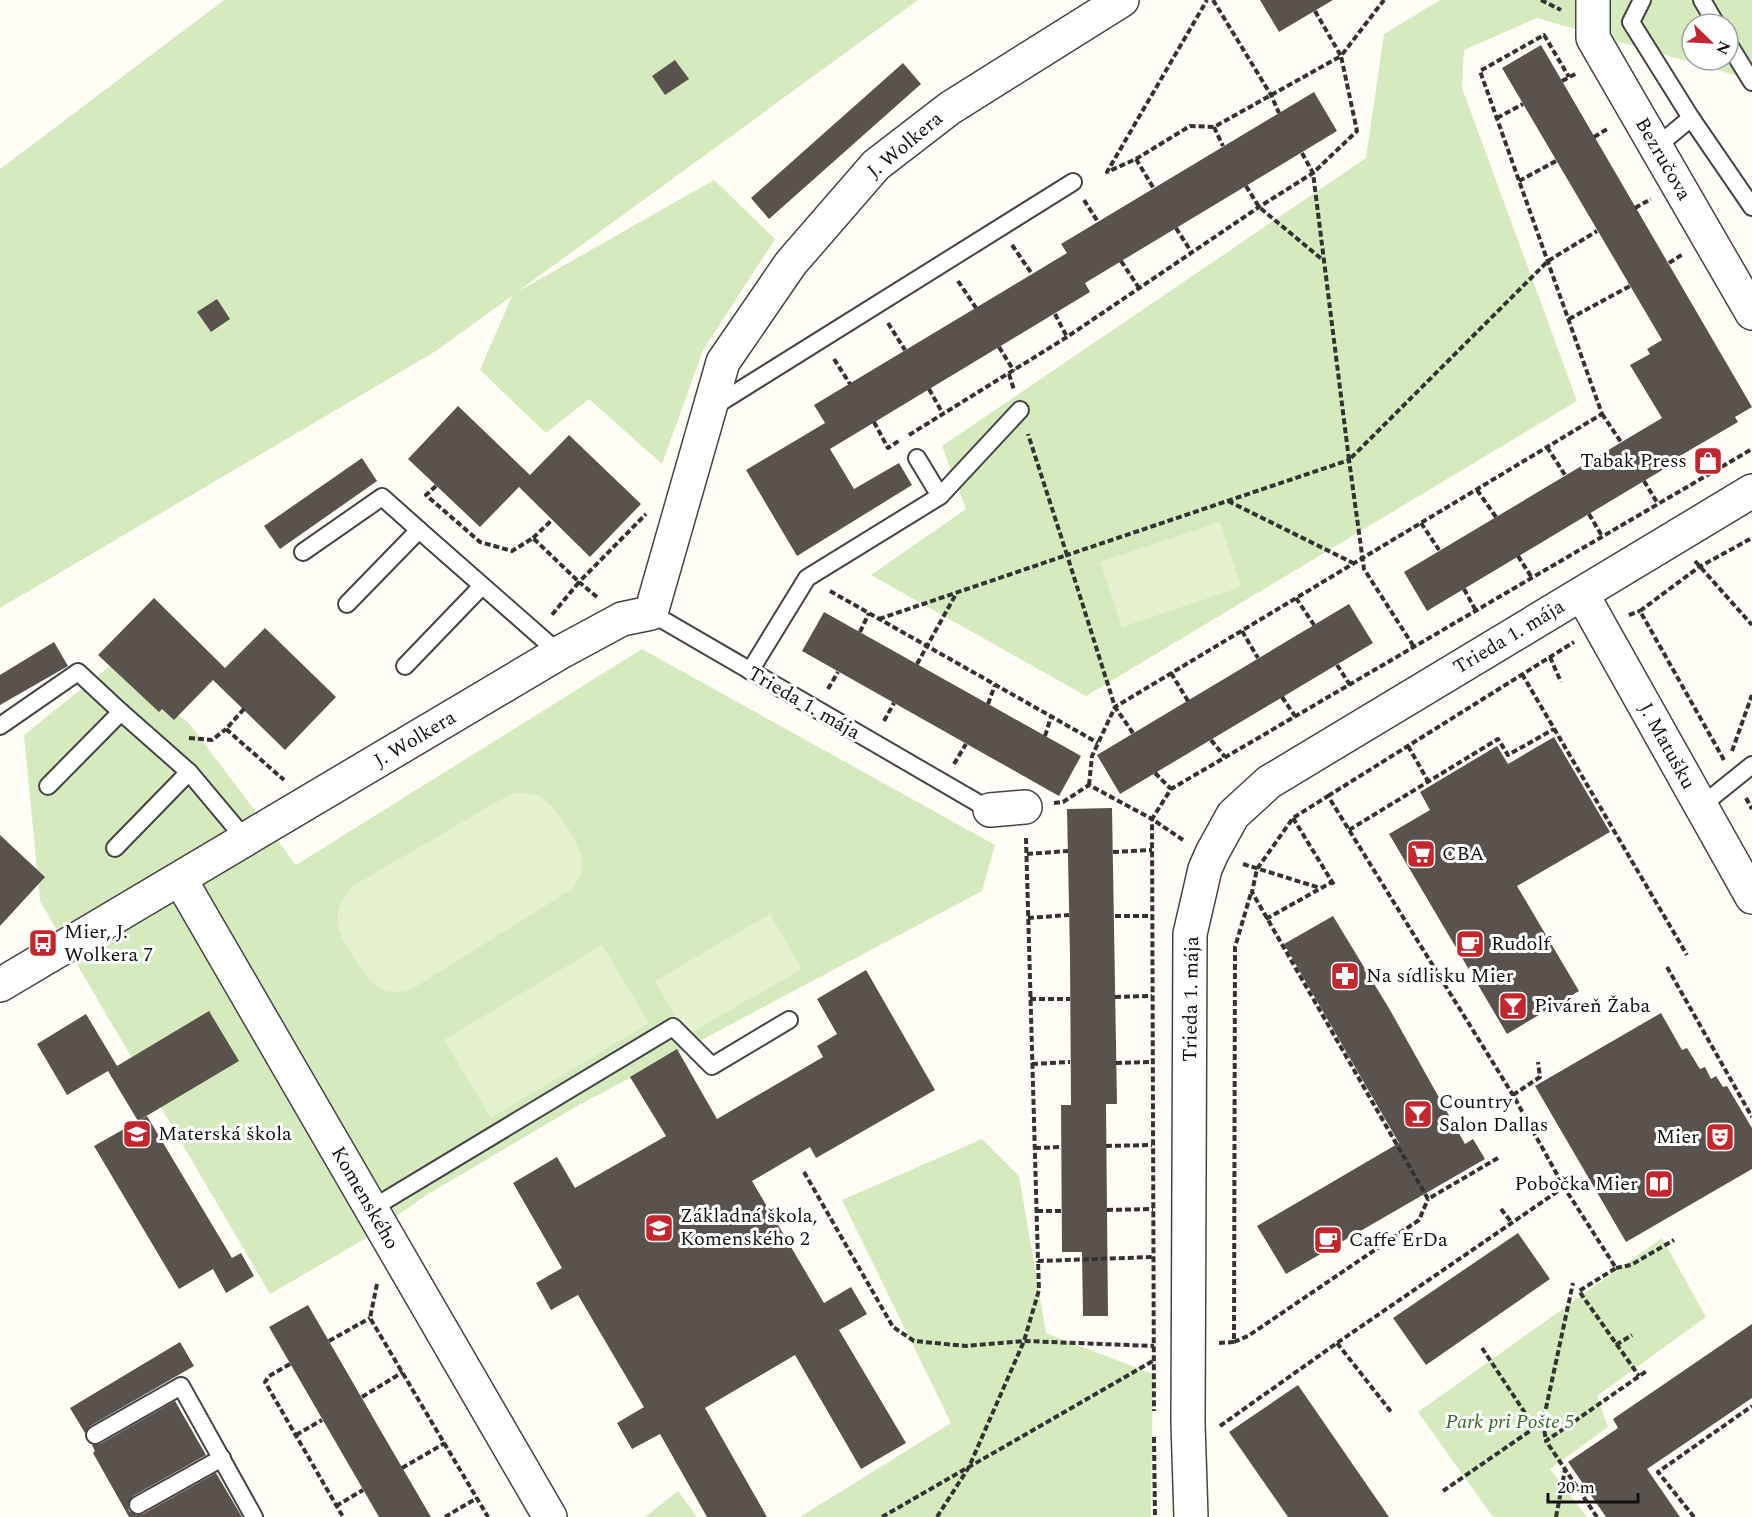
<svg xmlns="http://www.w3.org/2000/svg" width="1752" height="1517" font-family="Spectral,serif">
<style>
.green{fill:#d5ebbd;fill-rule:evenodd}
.pitch{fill:#e6f2cf}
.building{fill:#5a524d}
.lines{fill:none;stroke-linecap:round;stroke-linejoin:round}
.lane-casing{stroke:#444;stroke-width:20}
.street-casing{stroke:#444;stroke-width:36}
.path{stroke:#333;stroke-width:4;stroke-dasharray:6 3;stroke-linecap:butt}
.lane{stroke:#fff;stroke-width:16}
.street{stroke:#fff;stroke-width:33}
.labels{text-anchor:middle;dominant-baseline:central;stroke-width:6;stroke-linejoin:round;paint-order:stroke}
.street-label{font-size:20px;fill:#111;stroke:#fff}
.poi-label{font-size:20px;fill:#111;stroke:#fff;text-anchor:start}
.park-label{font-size:20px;font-style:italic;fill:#2f6b1f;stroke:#fff}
</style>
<rect width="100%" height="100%" fill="#fffdf5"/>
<g class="green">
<polygon points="224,0 918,0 517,292 714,180 775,239 703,350 662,464 589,399 546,433 480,370 512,296 436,351 0,608 0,169"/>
<path d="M1440,0H1752V80L1537,18L1464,50L1462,88L1577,401L1086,696L871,575L966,509L942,446L1366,158L1384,34ZM1692,24H1728V60H1692Z"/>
<polygon points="642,649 995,845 982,891 579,1105 428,1194 363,1240 270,1294 40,901 24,735 110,666 188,722 296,865"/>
<polygon points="982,1139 1019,1176 1046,1333 1153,1374 1151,1517 800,1517 951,1423 842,1200"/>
<polygon points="1662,1238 1706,1317 1597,1396 1608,1427 1550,1469 1587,1517 1493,1517 1418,1412"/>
<polygon points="678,1491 697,1517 645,1517"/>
</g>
<g class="pitch">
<polygon points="1220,522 1241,587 1122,627 1100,562"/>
<path d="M517,793C525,793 533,793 540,797C555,804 583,847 582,863C582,873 578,881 572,889L412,989C395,995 383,993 370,981C349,948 319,922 353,886L507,796Z"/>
<polygon points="770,914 802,969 686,1035 655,981"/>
<polygon points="602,945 649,1023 491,1118 444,1040"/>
</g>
<g class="building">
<polygon points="1260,0 1333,0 1279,32"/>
<polygon points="1541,45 1752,407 1735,417 1738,422 1678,457 1679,460 1427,611 1404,572 1662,418 1630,365 1650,354 1647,349 1662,340 1502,68"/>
<polygon points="675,60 689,79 665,95 652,76"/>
<polygon points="903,63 921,84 769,219 751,198"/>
<polygon points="1314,92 1337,131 1085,283 1090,292 830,449 854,489 899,463 912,485 797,556 746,470 825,423 814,405 1067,253 1061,244"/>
<polygon points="217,299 230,319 211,332 197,312"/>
<polygon points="458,406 530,475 569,435 641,504 590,557 519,487 480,527 408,459"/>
<polygon points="362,458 377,481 280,549 264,526"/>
<polygon points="154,598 225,668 223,670 265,628 336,697 285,750 213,680 174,720 162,709 159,712 98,655"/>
<polygon points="1349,604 1373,643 1120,794 1097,755"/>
<polygon points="824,612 1081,756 1059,796 802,651"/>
<polygon points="54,642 68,666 0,705 0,675"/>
<polygon points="1554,737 1610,832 1517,886 1579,991 1507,1034 1389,834 1430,810 1420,792 1497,746 1508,764"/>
<polygon points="1112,808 1117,1104 1106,1104 1108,1316 1083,1316 1082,1252 1062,1252 1061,1105 1071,1105 1070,956 1067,809"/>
<polygon points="0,835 45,877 0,926"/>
<polygon points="1333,916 1390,1010 1465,1144 1473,1139 1485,1159 1286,1274 1257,1226 1399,1143 1284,944"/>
<polygon points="866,970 935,1090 816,1158 810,1147 752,1181 824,1303 851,1287 867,1314 839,1330 906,1443 861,1469 795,1355 705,1408 767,1517 707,1517 660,1434 632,1449 617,1423 644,1407 578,1295 551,1310 536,1283 562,1268 513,1183 557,1157 575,1188 666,1136 630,1077 677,1049 717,1119 823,1057 817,1046 837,1034 817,999"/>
<polygon points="209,1011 239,1061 138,1121 108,1071 67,1095 37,1044 86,1014 117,1066"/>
<polygon points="1661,1013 1682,1050 1687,1048 1700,1069 1705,1067 1711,1079 1716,1076 1723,1087 1727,1086 1752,1128 1752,1169 1626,1242 1535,1086"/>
<polygon points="147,1116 232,1258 225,1262 241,1253 254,1276 226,1293 213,1269 179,1289 94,1146"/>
<polygon points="1518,1233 1550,1279 1426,1365 1393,1318"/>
<polygon points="308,1305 382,1433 431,1517 379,1517 269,1327"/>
<polygon points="1752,1324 1752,1398 1647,1469 1680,1517 1606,1517 1568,1462 1618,1428 1613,1419"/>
<polygon points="180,1342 194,1366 90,1426 85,1433 70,1408"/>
<polygon points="1298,1385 1389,1517 1288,1517 1229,1432"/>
<polygon points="175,1401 206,1455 133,1496 128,1504 129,1511 137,1515 143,1514 216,1473 242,1517 129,1517 93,1453 95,1451 92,1445 100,1444"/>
</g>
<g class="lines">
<g class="lane-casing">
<g id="lane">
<polyline points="1642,0 1631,22 1691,118 1752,207"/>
<polyline points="1702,0 1716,24"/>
<polyline points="1728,43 1752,82"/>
<polyline points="1656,147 1691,118"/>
<polyline points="713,407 1073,182"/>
<polyline points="940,496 1020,410"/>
<polyline points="303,552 382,497 419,530"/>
<polyline points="347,604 419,530 559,653"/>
<polyline points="651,613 990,810"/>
<polyline points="405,666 482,586"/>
<polyline points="750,671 807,578 940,496 917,458"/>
<polyline points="0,726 78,672 121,712"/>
<polyline points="48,786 121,712 189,772 246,840"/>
<polyline points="1701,806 1752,765"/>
<polyline points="115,848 189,772"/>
<polyline points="371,1209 673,1027 712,1066 789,1020"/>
<polyline points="95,1435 181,1386 254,1517"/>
<polyline points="138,1505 222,1458"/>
</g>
</g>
<g class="street-casing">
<g id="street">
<polyline points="1593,0 1593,38 1752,313"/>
<polyline points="1582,594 1752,897"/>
<polyline points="990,810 1025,807"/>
<polyline points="180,879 550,1517"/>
<polyline points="0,985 559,653 622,619 651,613 723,362 791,263 876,165 950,108 1122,0"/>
<polyline points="1191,1517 1188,1423 1190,934 1205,869 1212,853 1233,815 1269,782 1752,491"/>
</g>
</g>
<g class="path">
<polyline points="1213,0 1271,95 1279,113"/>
<polyline points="1541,0 1561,10"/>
<polyline points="1315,11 1341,56 1384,0"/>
<polyline points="1562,81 1577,73"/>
<polyline points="1497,118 1523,104"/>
<polyline points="1214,127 1223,146"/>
<polyline points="1594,137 1609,128"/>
<polyline points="1302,153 1313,173 1349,460 1548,261 1597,231"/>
<polyline points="1136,159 1154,189"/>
<polyline points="1519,181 1556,161"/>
<polyline points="1246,186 1259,207 1324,261"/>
<polyline points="1084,200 1098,222"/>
<polyline points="1635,208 1651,199"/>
<polyline points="1176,228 1192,253"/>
<polyline points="1012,245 1032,274"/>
<polyline points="1121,261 1139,288"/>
<polyline points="1669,263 1683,254"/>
<polyline points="958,281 976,308"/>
<polyline points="1055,314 1067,337"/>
<polyline points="1569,319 1630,286"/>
<polyline points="888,323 905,350"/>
<polyline points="999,347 1014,371"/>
<polyline points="834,359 850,384"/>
<polyline points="1009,374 1014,390"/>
<polyline points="929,389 943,414"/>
<polyline points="1602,414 1621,442"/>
<polyline points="874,422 888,448 900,440"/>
<polyline points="909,435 1067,337 1259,207 1313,173 1357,131 1341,56 1214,127 1190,126 1136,159 1107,172 1207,0"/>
<polyline points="1547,447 1565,475"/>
<polyline points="1644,481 1658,504"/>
<polyline points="436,486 426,495 480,542 512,551 533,538 579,582 551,616"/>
<polyline points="1477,490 1496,517"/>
<polyline points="1228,501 1353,563"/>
<polyline points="1589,514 1602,536"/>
<polyline points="1421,523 1439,550"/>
<polyline points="533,538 552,520"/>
<polyline points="1518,556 1532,578"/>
<polyline points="1695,561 1752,625"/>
<polyline points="1464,589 1476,611"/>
<polyline points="830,591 1098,743"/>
<polyline points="597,597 579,582 646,514"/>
<polyline points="1296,598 1314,625"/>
<polyline points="1629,615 1640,611"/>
<polyline points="879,619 1067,555 1028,434"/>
<polyline points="1242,631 1258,658"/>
<polyline points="860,632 869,613"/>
<polyline points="1550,657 1561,682"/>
<polyline points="917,664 956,594"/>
<polyline points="1337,665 1350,685"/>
<polyline points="1171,673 1188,701"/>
<polyline points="1522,674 1687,955"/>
<polyline points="828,689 838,672"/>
<polyline points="1282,697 1295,716"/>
<polyline points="988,704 995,685"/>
<polyline points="244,709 226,729 284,780"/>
<polyline points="884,721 894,703"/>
<polyline points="1133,733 1115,707 1067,555 1349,460 1364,569 1414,647"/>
<polyline points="1045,736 1051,717"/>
<polyline points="189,738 212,740 226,729"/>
<polyline points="1211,740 1225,757"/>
<polyline points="1408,746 1428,781"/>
<polyline points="1732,751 1752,695"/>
<polyline points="1724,760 1640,611 1699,567 1752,538"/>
<polyline points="954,764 966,744"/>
<polyline points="1155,773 1171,789"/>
<polyline points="1089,785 1092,756 1115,707 1602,414 1480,71 1544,35 1569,77"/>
<polyline points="1328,796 1574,642"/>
<polyline points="1746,798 1752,809"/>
<polyline points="1054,803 1063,802 1089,785 1152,819 1154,1411"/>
<polyline points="1293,818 1334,885"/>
<polyline points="1349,830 1498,739 1508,755 1554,729"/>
<polyline points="1026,838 1038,1261 1153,1257"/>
<polyline points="1183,840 1152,819 1171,789 1752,449"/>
<polyline points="1113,852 1152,850"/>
<polyline points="1027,854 1068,851"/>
<polyline points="1243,864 1320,888"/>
<polyline points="1115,916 1152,916"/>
<polyline points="1028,918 1069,915"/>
<polyline points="1266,919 1332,882"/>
<polyline points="1667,967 1752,1117"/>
<polyline points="1115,997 1152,996"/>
<polyline points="1030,999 1070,999"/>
<polyline points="1116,1063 1153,1062"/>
<polyline points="1032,1064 1070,1062"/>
<polyline points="1513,1095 1540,1077 1538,1062"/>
<polyline points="1106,1146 1152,1145"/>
<polyline points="1035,1148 1061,1147"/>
<polyline points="1498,1158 1428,1199 1252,892 1257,869 1293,818 1328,796 1513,1095 1564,1187 1616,1268 1579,1291 1639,1376"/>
<polyline points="804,1172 893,1327 914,1341 966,1346 1024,1341 1154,1346"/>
<polyline points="1501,1209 1512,1223"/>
<polyline points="1107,1210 1153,1209"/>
<polyline points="1037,1211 1061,1211"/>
<polyline points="1616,1268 1631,1265 1674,1240"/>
<polyline points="377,1284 370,1318 488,1517"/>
<polyline points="329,1341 370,1318"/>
<polyline points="1234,1342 1248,1336 1419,1220 1428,1199"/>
<polyline points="1219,1343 1234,1342 1235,947 1251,893"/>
<polyline points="1337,1343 1392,1413"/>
<polyline points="1616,1345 1632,1335"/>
<polyline points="1482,1348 1535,1428"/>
<polyline points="290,1364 269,1376 265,1382 343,1517"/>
<polyline points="362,1397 403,1372"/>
<polyline points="1543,1422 1546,1441"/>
<polyline points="1220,1426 1337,1343 1564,1187"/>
<polyline points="296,1435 322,1420"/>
<polyline points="1154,1437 1155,1517"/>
<polyline points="402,1468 445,1443"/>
<polyline points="1443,1491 1543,1422 1573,1283"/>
<polyline points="336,1506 363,1490"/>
<polyline points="445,1517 477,1498"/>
<polyline points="882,1517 1153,1361"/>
<polyline points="937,1517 969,1467 1024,1341 1039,1290 1038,1261"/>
<polyline points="1556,1517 1565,1470"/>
<polyline points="1597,1517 1546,1441 1648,1370"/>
<polyline points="1694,1517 1658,1472 1752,1406"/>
</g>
<use href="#lane" class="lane"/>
<use href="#street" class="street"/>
</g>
<defs>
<g id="shop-square" transform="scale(1.5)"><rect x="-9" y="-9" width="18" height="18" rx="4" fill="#c4262e" stroke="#fff"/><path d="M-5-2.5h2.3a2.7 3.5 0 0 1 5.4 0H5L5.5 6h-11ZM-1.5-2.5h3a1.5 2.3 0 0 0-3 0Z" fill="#fff"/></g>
<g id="supermarket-square" transform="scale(1.5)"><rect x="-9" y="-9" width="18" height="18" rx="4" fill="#c4262e" stroke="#fff"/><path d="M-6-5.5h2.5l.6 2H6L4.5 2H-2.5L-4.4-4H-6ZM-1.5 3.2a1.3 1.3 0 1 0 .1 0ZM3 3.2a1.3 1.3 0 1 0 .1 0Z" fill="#fff"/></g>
<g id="bus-square" transform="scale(1.5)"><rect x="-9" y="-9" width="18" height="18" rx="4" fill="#c4262e" stroke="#fff"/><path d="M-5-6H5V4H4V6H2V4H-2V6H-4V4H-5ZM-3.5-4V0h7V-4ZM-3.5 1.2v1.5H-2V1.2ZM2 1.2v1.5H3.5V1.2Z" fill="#fff"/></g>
<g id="cafe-square" transform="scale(1.5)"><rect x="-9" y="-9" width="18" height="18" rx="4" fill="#c4262e" stroke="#fff"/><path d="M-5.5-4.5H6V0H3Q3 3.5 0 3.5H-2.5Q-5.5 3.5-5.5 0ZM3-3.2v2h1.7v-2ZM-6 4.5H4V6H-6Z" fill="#fff"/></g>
<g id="pharmacy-square" transform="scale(1.5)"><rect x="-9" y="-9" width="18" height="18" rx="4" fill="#c4262e" stroke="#fff"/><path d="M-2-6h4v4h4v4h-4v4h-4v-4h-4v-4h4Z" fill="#fff"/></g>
<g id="bar-square" transform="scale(1.5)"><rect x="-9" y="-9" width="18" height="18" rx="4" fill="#c4262e" stroke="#fff"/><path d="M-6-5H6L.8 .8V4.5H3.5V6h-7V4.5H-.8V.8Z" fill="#fff"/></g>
<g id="school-square" transform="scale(1.5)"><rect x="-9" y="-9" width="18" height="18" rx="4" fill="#c4262e" stroke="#fff"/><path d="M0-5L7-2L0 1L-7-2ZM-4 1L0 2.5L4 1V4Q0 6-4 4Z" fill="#fff"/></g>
<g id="theatre-square" transform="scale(1.5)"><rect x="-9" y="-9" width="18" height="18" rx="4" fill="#c4262e" stroke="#fff"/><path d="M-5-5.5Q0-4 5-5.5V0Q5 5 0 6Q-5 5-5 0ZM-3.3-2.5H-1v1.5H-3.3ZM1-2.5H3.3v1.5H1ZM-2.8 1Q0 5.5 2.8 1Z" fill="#fff"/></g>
<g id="library-square" transform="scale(1.5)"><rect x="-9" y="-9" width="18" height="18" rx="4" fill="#c4262e" stroke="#fff"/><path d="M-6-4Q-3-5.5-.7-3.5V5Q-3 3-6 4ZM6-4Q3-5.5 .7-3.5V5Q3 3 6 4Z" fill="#fff"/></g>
</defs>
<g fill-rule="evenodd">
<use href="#shop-square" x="1708" y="461"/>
<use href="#supermarket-square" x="1421" y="854"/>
<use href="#bus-square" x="43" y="943"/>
<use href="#cafe-square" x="1470" y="944"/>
<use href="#pharmacy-square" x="1345" y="976"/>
<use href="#bar-square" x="1513" y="1006"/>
<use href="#bar-square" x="1418" y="1114"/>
<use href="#school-square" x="137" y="1134"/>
<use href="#theatre-square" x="1720" y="1137"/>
<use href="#library-square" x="1659" y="1184"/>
<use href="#school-square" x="659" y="1228"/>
<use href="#cafe-square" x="1328" y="1240"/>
</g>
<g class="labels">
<g class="street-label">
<text transform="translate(905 145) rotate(-40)">J. Wolkera</text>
<text transform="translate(1663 159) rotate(60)">Bezručova</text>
<text transform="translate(1509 637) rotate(-31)">Trieda 1. mája</text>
<text transform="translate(804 703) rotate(30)">Trieda 1. mája</text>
<text transform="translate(415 739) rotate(-31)">J. Wolkera</text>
<text transform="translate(1667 746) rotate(61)">J. Matušku</text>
<text transform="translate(1191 999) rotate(-89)">Trieda 1. mája</text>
<text transform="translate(365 1198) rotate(60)">Komenského</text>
</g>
<g class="poi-label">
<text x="1687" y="461" text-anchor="end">Tabak Press</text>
<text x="1442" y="854">CBA</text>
<text x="64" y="932">Mier, J.<tspan x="64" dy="23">Wolkera 7</tspan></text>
<text x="1491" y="944">Rudolf</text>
<text x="1366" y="976">Na sídlisku Mier</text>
<text x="1534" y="1006">Piváreň Žaba</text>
<text x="1439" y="1102">Country<tspan x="1439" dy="23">Salon Dallas</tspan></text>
<text x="158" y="1134">Materská škola</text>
<text x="1699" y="1137" text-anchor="end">Mier</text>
<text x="1638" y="1184" text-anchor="end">Pobočka Mier</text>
<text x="680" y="1216">Základná škola,<tspan x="680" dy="23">Komenského 2</tspan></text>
<text x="1349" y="1240">Caffe ErDa</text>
</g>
<g class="park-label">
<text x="1510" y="1422">Park pri Pošte 5</text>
</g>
</g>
<g transform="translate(1710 42) rotate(114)"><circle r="28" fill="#ffffff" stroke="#a0a0a0" stroke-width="1.5"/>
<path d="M0-4.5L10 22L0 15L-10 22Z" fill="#c4262e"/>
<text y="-9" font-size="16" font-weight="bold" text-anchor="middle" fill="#111111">N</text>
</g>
<path d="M1548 1493v9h90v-9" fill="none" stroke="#111111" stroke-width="3"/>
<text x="1557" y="1493" font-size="18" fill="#111111" stroke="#ffffff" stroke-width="4.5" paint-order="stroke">20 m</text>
</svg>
